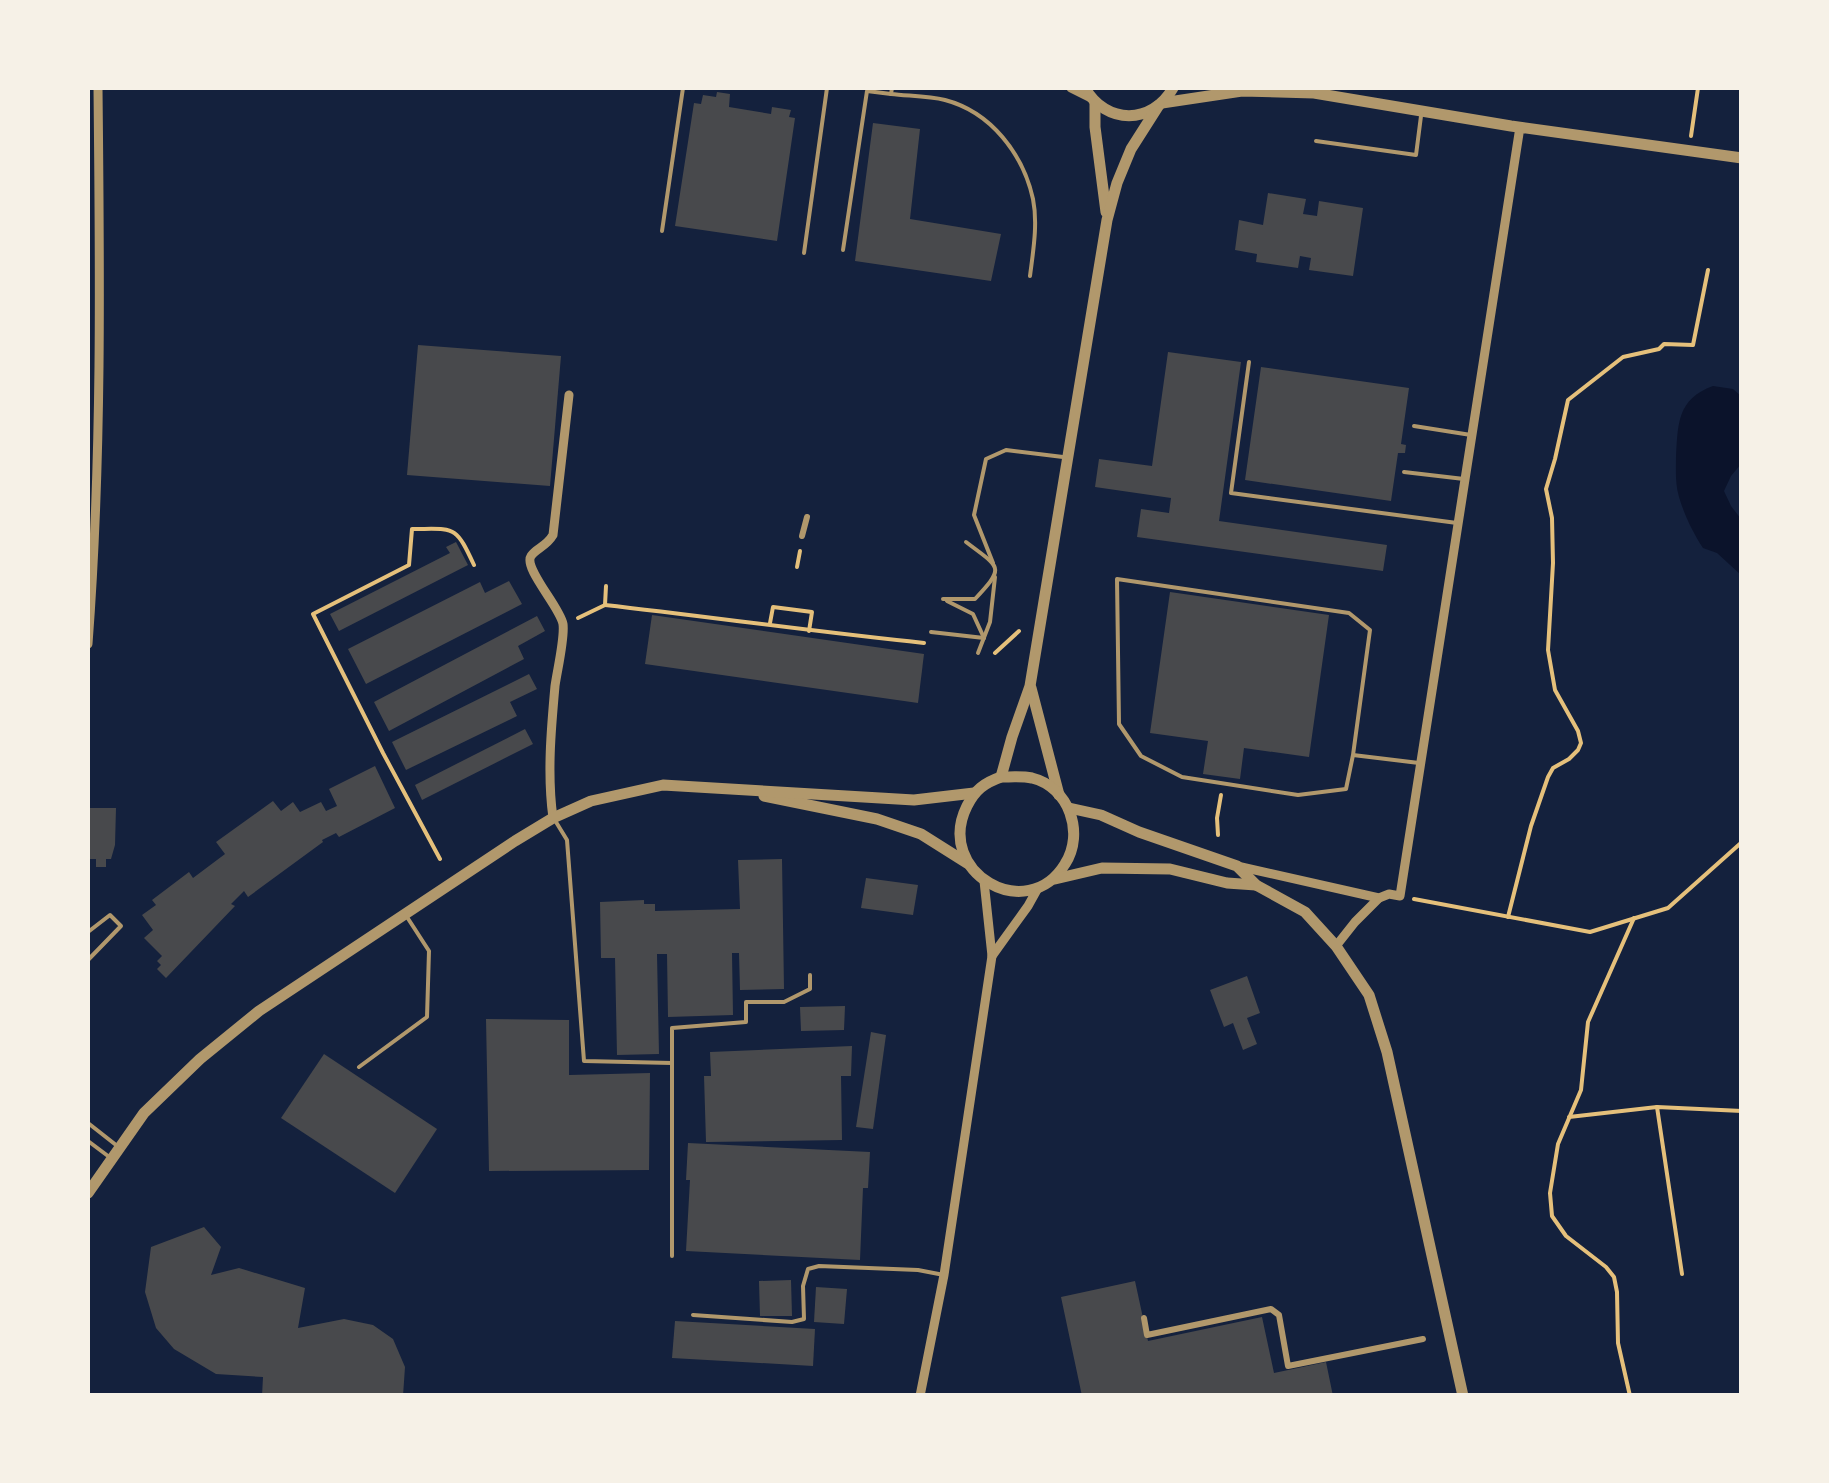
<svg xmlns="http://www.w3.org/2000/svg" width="1829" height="1483" font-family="Rubik,sans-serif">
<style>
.water{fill:#0b132b}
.building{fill:#48494c}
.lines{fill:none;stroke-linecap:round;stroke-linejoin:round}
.path{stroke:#e5c07b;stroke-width:4}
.service{stroke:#b1986c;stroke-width:4}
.pedestrian{stroke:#b1986c;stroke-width:6}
.minor{stroke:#b1986c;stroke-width:9}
.tertiary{stroke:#b1986c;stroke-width:11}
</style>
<rect width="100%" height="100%" fill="#14213d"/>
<path class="water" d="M1713,386L1733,389L1741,396V464L1731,476L1724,491L1731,506L1741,519V575L1717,553L1703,548C1693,533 1684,514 1679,497C1675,483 1676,471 1676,457C1678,424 1677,399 1713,386Z"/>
<g class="building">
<polygon points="717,92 730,94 729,107 771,114 772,107 791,110 789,117 795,118 777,241 675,226 694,103 701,104 703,95 716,97"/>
<polygon points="873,123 920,129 910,219 1001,234 991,281 855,261"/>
<polygon points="1268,193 1306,199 1303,214 1317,216 1319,201 1363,208 1353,276 1309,270 1311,258 1300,256 1298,268 1256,262 1257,254 1235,250 1239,220 1263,225"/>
<polygon points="418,345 561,356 550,486 407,475"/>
<polygon points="1168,352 1241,362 1219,521 1387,545 1383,571 1137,537 1141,509 1169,513 1171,498 1095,487 1099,459 1152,466"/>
<polygon points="1261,367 1409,388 1401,444 1406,445 1405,453 1398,453 1391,501 1245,480"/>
<polygon points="456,542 468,565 339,631 330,614 450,553 446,547"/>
<polygon points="509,581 522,604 366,684 348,649 480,582 485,593"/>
<polygon points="1170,592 1329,615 1309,757 1244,748 1240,779 1203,774 1208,741 1150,733"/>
<polygon points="652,615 924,654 918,703 645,664"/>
<polygon points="537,616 545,631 518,646 524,659 389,731 374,702"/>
<polygon points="529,674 537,689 510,702 517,716 406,770 392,742"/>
<polygon points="525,729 533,744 422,800 415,785"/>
<polygon points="375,766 395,808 339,837 336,833 322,840 323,842 248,897 244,891 231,904 235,906 166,978 157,969 161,965 157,961 162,956 144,938 153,930 142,915 156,905 152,900 189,872 193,878 225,854 216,842 273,801 281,811 293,802 300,812 321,802 326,811 337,806 329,789"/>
<polygon points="89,808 116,808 115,845 111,859 106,859 106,867 96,867 96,859 88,859"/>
<polygon points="782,859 784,989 740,990 739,953 732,953 733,1015 668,1017 667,954 657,954 659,1054 617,1055 615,958 601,958 600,902 644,900 644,904 655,904 655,911 740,909 738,860"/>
<polygon points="866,878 918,885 913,915 861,908"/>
<polygon points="1247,976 1260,1013 1247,1018 1257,1044 1243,1050 1233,1023 1224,1027 1210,990"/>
<polygon points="845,1006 844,1030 801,1031 800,1007"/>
<polygon points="486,1019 569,1020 569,1075 650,1073 649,1170 489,1171"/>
<polygon points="871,1032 886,1035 873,1129 856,1127"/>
<polygon points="852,1046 851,1076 841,1076 842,1140 706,1142 704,1076 711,1076 710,1052"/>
<polygon points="324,1054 437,1129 395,1193 281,1118"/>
<polygon points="688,1143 870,1152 868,1188 863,1188 860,1260 686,1251 690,1180 686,1180"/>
<polygon points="204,1227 221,1247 211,1275 239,1268 305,1288 298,1328 344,1319 373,1325 393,1339 405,1367 403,1396 262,1396 263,1377 216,1374 174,1349 156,1328 145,1292 151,1247"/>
<polygon points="791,1280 792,1316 760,1316 759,1281"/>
<polygon points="1135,1281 1148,1341 1262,1317 1274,1373 1326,1362 1333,1396 1082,1396 1061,1297"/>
<polygon points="816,1287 847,1289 844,1324 814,1322"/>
<polygon points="675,1321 815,1329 813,1366 672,1358"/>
</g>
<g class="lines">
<g class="path">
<polyline points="1691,136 1698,88"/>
<polyline points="797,567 800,551"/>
<path d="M606,586L605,605C711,617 817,632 924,643"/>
<polyline points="578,618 605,605"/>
<polyline points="770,623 773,607 812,612 809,631"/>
<polyline points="995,653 1019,631"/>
<polyline points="1218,835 1217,818 1221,795"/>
<path d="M440,859L383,753L313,614L409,565L412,529C455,529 455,524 474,565"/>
<polyline points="1414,899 1590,932 1668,908 1742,842"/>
<polyline points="1508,917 1531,826 1548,777 1553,768 1569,759 1578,750 1581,743 1578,731 1555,690 1548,650 1553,563 1552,518 1546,489 1555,459 1568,400 1623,357 1659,349 1664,344 1693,345 1708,270"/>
<polyline points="1657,1107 1682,1274"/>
<polyline points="1569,1117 1657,1107 1742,1111"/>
<polyline points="1630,1396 1618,1343 1617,1292 1614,1277 1606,1267 1566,1236 1552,1216 1550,1193 1558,1144 1581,1090 1588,1022 1634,918"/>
</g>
<g class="service">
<path d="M892,88L891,94C908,96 928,96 945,100C991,112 1023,154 1033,199C1038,224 1033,252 1030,276"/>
<polyline points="1316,141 1416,155 1421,116"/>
<polyline points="662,231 683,88"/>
<polyline points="843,250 867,91 891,94"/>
<polyline points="804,253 827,88"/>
<polyline points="1249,362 1231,493 1457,523"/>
<polyline points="1414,426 1471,435"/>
<polyline points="1404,472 1464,479"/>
<polyline points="993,563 974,515 986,459 1006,450 1063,457"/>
<path d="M943,599H975C1006,566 1000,568 966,542"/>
<polyline points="947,601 973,614 984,638"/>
<polyline points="931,632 984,638"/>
<polyline points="978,653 990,622 995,577"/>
<polyline points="1353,755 1370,630 1349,613 1117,579 1119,724 1141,756 1182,777 1298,795 1346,789 1353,755 1419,763"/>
<polyline points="556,822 567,840 584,1061 672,1063"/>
<polyline points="88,932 110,915 121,926 88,960"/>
<polyline points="359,1067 427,1017 429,951 407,917"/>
<polyline points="88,1123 116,1145"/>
<polyline points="88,1141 108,1156"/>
<polyline points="672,1256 672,1028 746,1022 746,1002 784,1002 810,989 810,975"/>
<polyline points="693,1315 792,1322 804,1319 803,1286 808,1269 819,1266 918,1270 944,1275"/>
</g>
<g class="pedestrian">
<polyline points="802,536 807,517"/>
<polyline points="1144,1318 1147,1335 1271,1309 1279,1315 1288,1366 1423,1339"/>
</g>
<g class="minor">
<polyline points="1071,88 1091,98"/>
<path d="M88,644C102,459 100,273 98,88"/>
<path d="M553,818C547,775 551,730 555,686C557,671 565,638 563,624C560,607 523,568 531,556C536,548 546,547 553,535L569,395"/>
<polyline points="1237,866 1379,898 1389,894 1400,896 1520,127"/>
<polyline points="1336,946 1355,922 1379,898"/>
<polyline points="992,956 1028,906 1038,888"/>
<polyline points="920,1396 944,1275 992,956 984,881"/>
</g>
<g class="tertiary">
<path d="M1085,88C1106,125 1152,125 1173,88"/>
<polyline points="1095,102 1095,127 1106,212"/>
<polyline points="1162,103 1242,91 1314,93 1511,126 1742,158"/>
<polyline points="1031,688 1059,795"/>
<polyline points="1001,777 1012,737 1030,686 1107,220 1117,183 1131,149 1159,105"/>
<path d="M1001,777C1011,777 1022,776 1032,778C1069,787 1085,833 1065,864C1027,926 934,872 967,806C975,790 984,783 1001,777Z"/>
<polyline points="764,796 877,819 921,834 967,863"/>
<polyline points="1069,808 1101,815 1139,832 1237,866 1256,885 1305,912 1336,946 1369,995 1387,1052 1463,1396"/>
<polyline points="1055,879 1102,868 1170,869 1227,883 1256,885"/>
<polyline points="88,1193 144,1113 200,1059 259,1011 515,841 553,818 591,801 663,785 914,800 974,793"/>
</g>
</g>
<rect width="1829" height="1483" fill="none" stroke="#f6f1e7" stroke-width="180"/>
</svg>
